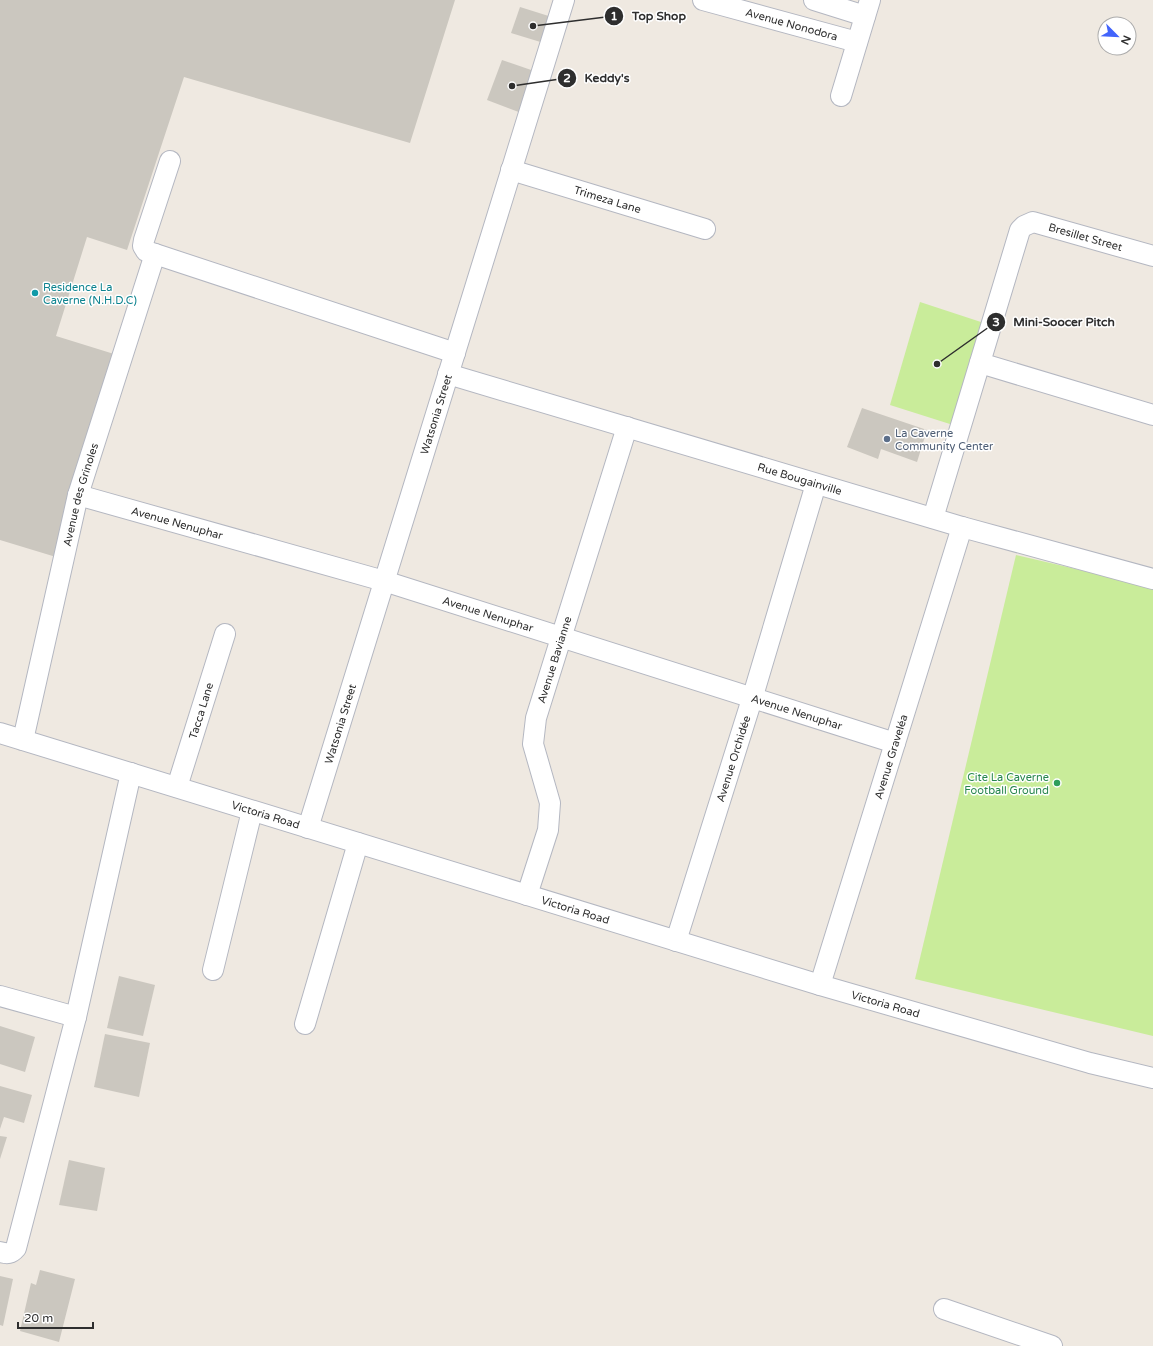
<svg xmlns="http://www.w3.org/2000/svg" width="1153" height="1346" font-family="'Varela Round',sans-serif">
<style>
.pitch{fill:#c9ec9a}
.building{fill:#cbc7bf}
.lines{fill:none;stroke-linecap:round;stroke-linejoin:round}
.street-casing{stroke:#b4b7c1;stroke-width:22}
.street{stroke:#fff;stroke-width:20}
.culture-dot{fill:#0f9aa8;stroke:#fff;stroke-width:1.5}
.service-dot{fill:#5c6f8a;stroke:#fff;stroke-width:1.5}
.leisure-dot{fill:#2e9e5b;stroke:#fff;stroke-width:1.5}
.labels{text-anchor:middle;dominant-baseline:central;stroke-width:3;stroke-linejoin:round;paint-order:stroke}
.street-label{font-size:11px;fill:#2e2e2e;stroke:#fff}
.culture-label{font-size:11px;fill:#0d838f;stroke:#fff;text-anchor:start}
.service-label{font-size:11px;fill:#4e5e75;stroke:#fff;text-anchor:start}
.leisure-label{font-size:11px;fill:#27864d;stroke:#fff;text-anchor:end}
.leader{fill:none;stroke:#2e2e2e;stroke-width:1.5}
.callout-dot{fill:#2e2e2e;stroke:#fff;stroke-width:1.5}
.mark-label{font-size:12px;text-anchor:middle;font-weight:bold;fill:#fff}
.callout-label{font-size:12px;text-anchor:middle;font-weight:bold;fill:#2e2e2e;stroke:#fff;stroke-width:3;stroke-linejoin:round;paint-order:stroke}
</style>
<rect width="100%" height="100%" fill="#efe9e1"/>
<g class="pitch">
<polygon points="920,302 984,323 953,425 890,405"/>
<polygon points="1016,555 1153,587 1153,1036 915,979"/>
</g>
<g class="building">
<polygon points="0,0 455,0 410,143 184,77 127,250 87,237 56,336 114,354 56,557 0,540"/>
<polygon points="520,7 555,18 547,44 511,33"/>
<polygon points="502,60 537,72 524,114 487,100"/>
<polygon points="862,408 927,430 917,462 881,449 878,459 847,447"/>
<polygon points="119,976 155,985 143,1036 107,1028"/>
<polygon points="0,1026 35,1037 25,1072 0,1064"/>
<polygon points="105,1034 150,1043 139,1097 94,1087"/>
<polygon points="0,1086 32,1095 24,1123 4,1117 0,1129"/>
<polygon points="0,1136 7,1137 0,1159"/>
<polygon points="69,1160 105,1168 97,1211 59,1205"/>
<polygon points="40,1270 75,1279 59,1342 20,1331 31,1283 36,1285"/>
<polygon points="0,1276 13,1279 3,1326 0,1325"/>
</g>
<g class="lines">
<g class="street-casing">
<g id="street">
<path id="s1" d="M703,0L857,42"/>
<polyline points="814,0 865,16"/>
<polyline points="841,96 870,0"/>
<polyline points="170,161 144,240 143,246 146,251 455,353"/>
<path id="s2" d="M511,170L705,229"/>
<polyline points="980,363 1153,415"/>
<path id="s3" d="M448,374L962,527L1153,579"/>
<path id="s4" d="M78,495L384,581L895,743"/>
<path id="s5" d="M933,518L1020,230L1024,226L1033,222L1153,256"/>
<path id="s6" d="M0,733L820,985L1090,1063L1153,1078"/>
<path id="s7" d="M23,740L78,495L155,254"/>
<path id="s8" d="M177,787L225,634"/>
<path id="s9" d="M308,828L564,0"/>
<path id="s10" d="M527,895L548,830L550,803L533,744L536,718L627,427"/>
<path id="s11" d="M676,941L752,699L816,484"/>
<polyline points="213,970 252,811"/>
<path id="s12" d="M820,985L962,527"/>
<polyline points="0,996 76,1017"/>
<polyline points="305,1024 358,843"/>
<path d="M0,1252C7,1254 11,1254 16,1248L76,1017L131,773"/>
<polyline points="944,1309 1052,1346"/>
</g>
</g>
<use href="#street" class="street"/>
</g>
<circle class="culture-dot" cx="35" cy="293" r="4"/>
<circle class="service-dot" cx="887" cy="439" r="4"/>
<circle class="leisure-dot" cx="1057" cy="783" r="4"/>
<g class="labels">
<g class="street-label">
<text stroke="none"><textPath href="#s1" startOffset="92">Avenue Nonodora</textPath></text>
<text stroke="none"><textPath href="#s2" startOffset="101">Trimeza Lane</textPath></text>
<text stroke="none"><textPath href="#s5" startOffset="371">Bresillet Street</textPath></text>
<text stroke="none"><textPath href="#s9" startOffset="433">Watsonia Street</textPath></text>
<text stroke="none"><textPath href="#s3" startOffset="367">Rue Bougainville</textPath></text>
<text stroke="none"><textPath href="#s7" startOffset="252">Avenue des Grinoles</textPath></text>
<text stroke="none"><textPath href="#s4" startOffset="103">Avenue Nenuphar</textPath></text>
<text stroke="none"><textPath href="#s4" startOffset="427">Avenue Nenuphar</textPath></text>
<text stroke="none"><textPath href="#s10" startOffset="244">Avenue Bavianne</textPath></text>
<text stroke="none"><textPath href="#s8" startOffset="80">Tacca Lane</textPath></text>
<text stroke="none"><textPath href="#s4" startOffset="751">Avenue Nenuphar</textPath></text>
<text stroke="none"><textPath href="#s9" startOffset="109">Watsonia Street</textPath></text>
<text stroke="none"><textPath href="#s12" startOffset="239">Avenue Graveléa</textPath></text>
<text stroke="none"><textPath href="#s11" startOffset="191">Avenue Orchidée</textPath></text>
<text stroke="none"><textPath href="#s6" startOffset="278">Victoria Road</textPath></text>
<text stroke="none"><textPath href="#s6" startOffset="602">Victoria Road</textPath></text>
<text stroke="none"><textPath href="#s6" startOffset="926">Victoria Road</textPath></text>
</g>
<g class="culture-label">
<text x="43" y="287">Residence La<tspan x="43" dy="13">Caverne (N.H.D.C)</tspan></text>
</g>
<g class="service-label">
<text x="895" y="433">La Caverne<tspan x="895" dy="13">Community Center</tspan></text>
</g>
<g class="leisure-label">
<text x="1049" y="777">Cite La Caverne<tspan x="1049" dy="13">Football Ground</tspan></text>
</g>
</g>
<path class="leader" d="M533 26L614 16M512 86L567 78M937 364L996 322"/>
<g class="callout-dot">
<circle cx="533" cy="26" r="4"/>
<circle cx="512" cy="86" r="4"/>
<circle cx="937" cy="364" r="4"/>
<circle cx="614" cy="16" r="10"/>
<circle cx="567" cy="78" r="10"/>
<circle cx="996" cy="322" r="10"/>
</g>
<g class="mark-label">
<text x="614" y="20">1</text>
<text x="567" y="82">2</text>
<text x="996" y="326">3</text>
</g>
<g class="callout-label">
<text x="659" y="20">Top Shop</text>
<text x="607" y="82">Keddy's</text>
<text x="1064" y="326">Mini-Soocer Pitch</text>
</g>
<g transform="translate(1117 36) rotate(114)"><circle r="19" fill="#ffffff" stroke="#ababab"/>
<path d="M0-3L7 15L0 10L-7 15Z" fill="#4264fb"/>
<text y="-6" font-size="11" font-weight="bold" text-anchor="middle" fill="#2e2e2e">N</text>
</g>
<path d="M18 1322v6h75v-6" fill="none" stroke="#2e2e2e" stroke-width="2"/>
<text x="24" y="1322" font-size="12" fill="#2e2e2e" stroke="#ffffff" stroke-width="3" paint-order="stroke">20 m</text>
</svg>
